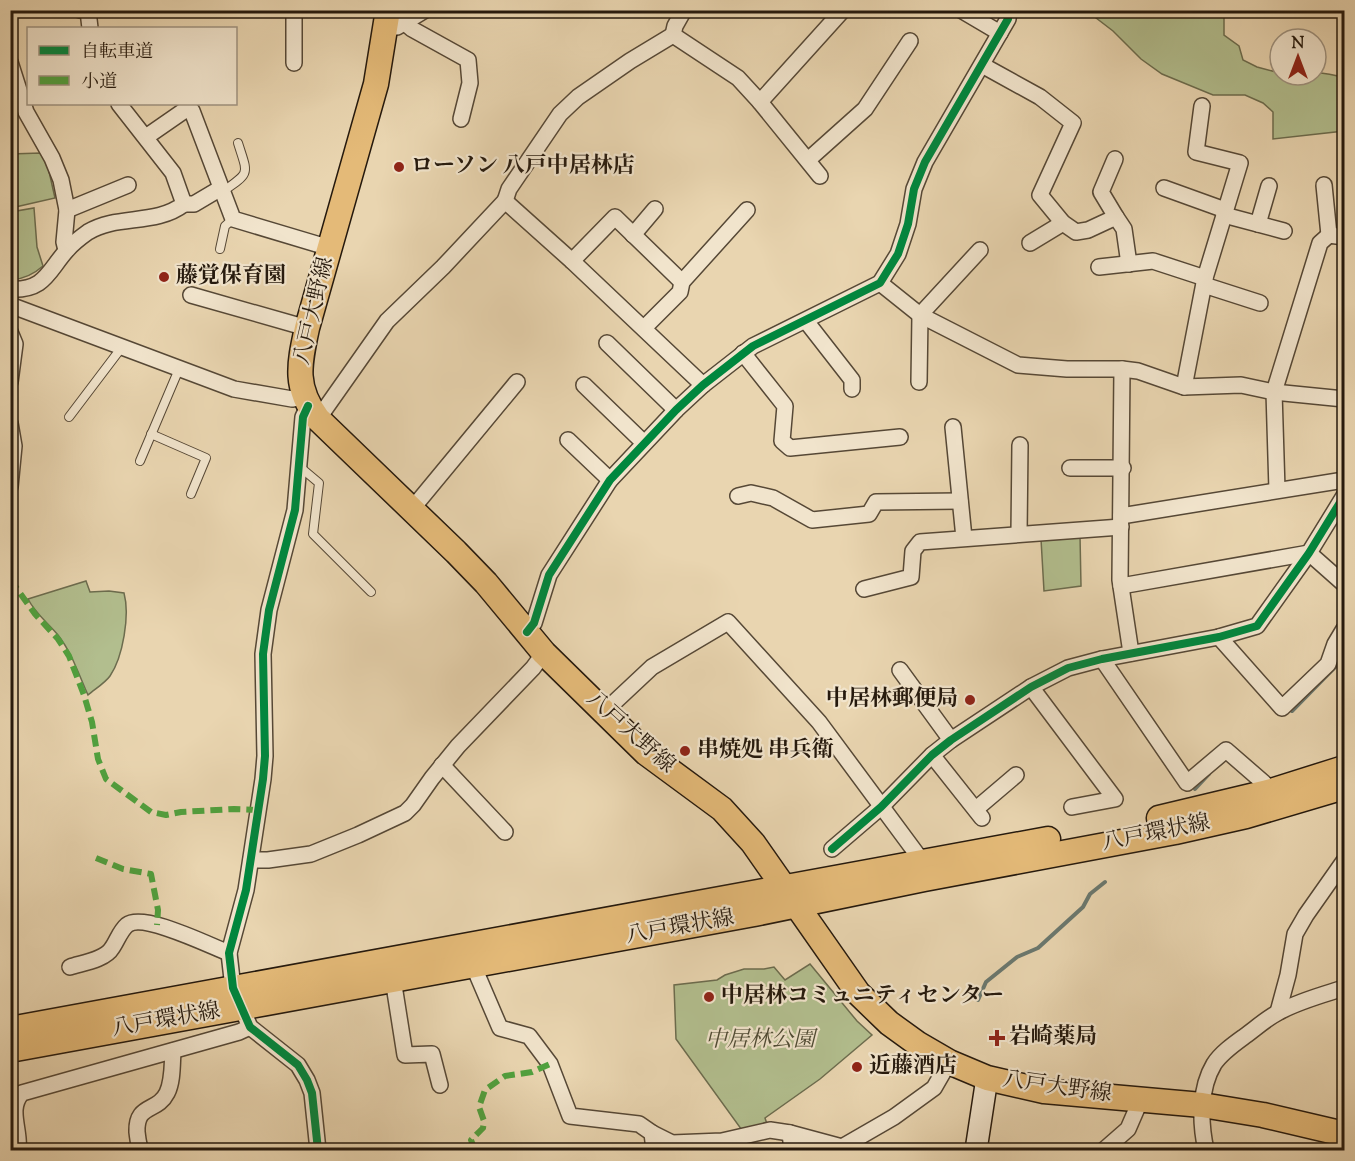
<svg xmlns="http://www.w3.org/2000/svg" width="1355" height="1161" font-family="'Sorts Mill Goudy','Noto Serif JP',serif">
<style>
.green{fill:#b2be8e;stroke:#6c6c4e;stroke-width:1.5}
.lines{fill:none;stroke-linecap:round;stroke-linejoin:round}
.stream{stroke:#6a786f;stroke-width:4}
.lane-casing{stroke:#564836;stroke-width:10}
.street-casing{stroke:#564836;stroke-width:18}
.secondary-casing{stroke:#25190d;stroke-width:24}
.primary-casing{stroke:#25190d;stroke-width:27}
.lane{stroke:#f1e4cc;stroke-width:8}
.street{stroke:#f1e4cc;stroke-width:15}
.secondary{stroke:#f1e4cc;stroke-width:21}
.primary{stroke:#e4ba78;stroke-width:24}
.quiet{stroke:#50a13e;stroke-width:6;stroke-dasharray:12 6;stroke-linecap:butt}
.cycleway-casing{stroke:#f1e4cc;stroke-width:11}
.cycleway{stroke:#00873e;stroke-width:8}
.poi-dot{fill:#8f2418;stroke:#f1e4cc;stroke-width:2}
.labels{text-anchor:middle;dominant-baseline:central;stroke-width:4.5;stroke-linejoin:round;paint-order:stroke}
.poi-label{font-size:22px;font-weight:bold;fill:#25190d;stroke:#f1e4cc;text-anchor:start}
.street-label{font-size:22px;fill:#25190d;stroke:#f1e4cc}
.park-label{font-size:22px;font-style:italic;fill:#4f4b34;stroke:#f1e4cc}
</style>
<rect width="100%" height="100%" fill="#e9d5b0"/>
<filter id="stains"><feTurbulence type="fractalNoise" baseFrequency=".00333" numOctaves="4"/><feColorMatrix values="0 0 0 0 .2 0 0 0 0 .09 0 0 0 0 .02 0 0 0 .5 -.17"/></filter>
<radialGradient id="worn" r=".72"><stop offset=".6" stop-color="#630" stop-opacity="0"/><stop offset="1" stop-color="#630" stop-opacity=".3"/></radialGradient>
<g class="green">
<path d="M1087,11H1224V35L1239,46L1243,60L1257,67L1280,73V75H1316V73C1326,73 1335,75 1344,78V131L1273,139V112L1263,103L1245,95H1213L1162,74L1141,59L1113,31Z"/>
<polygon points="41,153 48,167 55,198 11,208 10,154"/>
<path d="M34,208L37,247L43,266C33,275 24,279 11,280V212Z"/>
<polygon points="1080,536 1081,586 1044,591 1041,539"/>
<path d="M86,581L90,592L109,591L124,593C130,615 123,657 110,676C105,683 95,689 88,695C79,675 72,653 58,635C48,623 35,613 28,599Z"/>
<polygon points="810,964 857,1021 872,1035 820,1079 765,1118 768,1127 744,1133 676,1039 674,985 717,980 725,975 744,969 764,969 774,967 785,980"/>
</g>
<g class="lines">
<g class="stream">
<polyline points="1292,711 1336,666 1344,644"/>
<polyline points="1195,789 1209,774"/>
<polyline points="978,1000 986,982 1017,957 1038,948 1083,907 1090,894 1105,882"/>
</g>
<g class="lane-casing">
<g id="lane">
<path d="M222,192C251,172 248,175 238,143"/>
<polyline points="220,249 225,226 233,219"/>
<polyline points="69,417 122,347"/>
<polyline points="151,434 206,458 191,494"/>
<polyline points="140,461 179,369"/>
<polyline points="300,467 319,483 313,534 371,592"/>
</g>
</g>
<g class="street-casing">
<g id="street">
<polyline points="80,10 88,11 90,28"/>
<polyline points="294,10 294,63"/>
<polyline points="684,10 675,26 673,35 738,78 760,102 843,10"/>
<polyline points="961,10 1000,33"/>
<polyline points="405,23 412,29 468,60 470,83 461,119"/>
<polyline points="397,27 425,10"/>
<polyline points="10,62 26,112 52,158 61,180 67,210 64,242 66,250"/>
<polyline points="982,65 1040,97 1073,123 1040,195 1063,223 1076,232 1088,230 1116,217 1124,229 1129,264"/>
<polyline points="760,102 820,176"/>
<polyline points="146,137 185,110 192,111 233,219 330,248"/>
<polyline points="1115,159 1101,192 1116,217"/>
<polyline points="808,160 865,109 910,41"/>
<polyline points="1324,185 1329,235"/>
<polyline points="1164,188 1225,210"/>
<polyline points="505,201 509,189 560,114 578,97 630,61 673,35"/>
<polyline points="184,204 194,204 221,188"/>
<polyline points="67,210 128,185"/>
<polyline points="1224,215 1284,231"/>
<polyline points="1258,224 1269,186"/>
<polyline points="633,235 655,209"/>
<polyline points="1030,243 1063,223"/>
<polyline points="572,261 615,217 682,282"/>
<polyline points="1099,267 1153,261 1205,278"/>
<polyline points="880,283 920,315 1018,365 1067,369 1122,369 1138,371 1184,387 1241,385 1274,392 1344,399"/>
<polyline points="1204,285 1260,303"/>
<path d="M10,289C45,291 48,271 67,250C73,243 81,237 88,232C118,214 155,226 184,204L173,173L119,104"/>
<polyline points="191,295 307,328"/>
<polyline points="10,305 234,389 292,399 304,397"/>
<polyline points="806,321 852,380 852,389"/>
<polyline points="644,328 680,292 682,282 747,210"/>
<polyline points="10,332 15,344 10,382"/>
<polyline points="607,343 676,410"/>
<polyline points="743,353 785,406 782,441 790,448 900,437"/>
<polyline points="1122,369 1120,580 1131,653"/>
<polyline points="919,382 920,315 980,250"/>
<polyline points="584,385 644,443"/>
<polyline points="1184,387 1205,278 1240,163 1196,152 1202,106"/>
<polyline points="308,406 303,417 295,510 269,610 263,654 265,756 263,779 246,890 229,953 233,988 250,1027 298,1065 307,1080 312,1093 318,1150"/>
<polyline points="318,419 387,321 443,267 505,201 572,261 703,385"/>
<polyline points="10,423 14,446 10,487"/>
<polyline points="953,427 964,538"/>
<polyline points="568,440 610,480"/>
<polyline points="1070,468 1123,468"/>
<polyline points="1277,490 1274,392 1320,243 1329,235 1344,237"/>
<polyline points="738,496 751,493 773,498 812,520 869,514 876,502 960,501"/>
<polyline points="412,509 517,382"/>
<polyline points="1121,516 1344,480"/>
<polyline points="1019,534 1020,445"/>
<polyline points="1121,586 1309,553 1344,584"/>
<polyline points="864,589 911,577 913,551 920,542 1121,527"/>
<polyline points="527,632 534,623 549,575 610,480 676,410 703,385 753,346 880,283 898,254 908,224 914,189 925,162 1008,19 1009,10"/>
<polyline points="1219,637 1282,708 1328,664 1335,644 1344,629"/>
<polyline points="1102,659 1187,783 1226,750 1264,783 1268,792"/>
<polyline points="900,670 951,740"/>
<polyline points="1031,687 1115,799 1072,807"/>
<polyline points="604,712 652,667 728,622 819,722 922,861"/>
<polyline points="932,755 982,818"/>
<polyline points="442,765 505,832"/>
<polyline points="976,809 1016,775"/>
<polyline points="832,849 881,807 932,755 951,740 1031,687 1068,668 1102,659 1219,637 1257,626 1309,553 1344,496"/>
<polyline points="251,860 268,860 311,854 358,835 405,813 413,805 432,778 458,746 533,668 544,653"/>
<polyline points="470,958 500,1028 529,1036 550,1064 570,1116 639,1124 652,1133 654,1150"/>
<path d="M70,967C82,963 105,960 112,948C117,941 120,931 127,925C143,912 210,946 229,953"/>
<polyline points="393,979 405,1055 432,1054 440,1085"/>
<polyline points="1278,1012 1288,975 1295,934 1306,915 1344,861"/>
<polyline points="652,1133 672,1143 722,1141 770,1130 790,1133 842,1147"/>
<polyline points="790,1133 792,1150"/>
<path d="M18,1150C21,1131 7,1109 22,1093L239,1032L250,1027"/>
<path d="M141,1150C138,1144 138,1139 137,1132C136,1103 157,1113 167,1093C173,1081 172,1064 173,1051"/>
<polyline points="840,1150 842,1147 894,1117 934,1088 949,1062"/>
<polyline points="1104,1150 1128,1129 1141,1099"/>
<path d="M1206,1150C1200,1123 1199,1089 1214,1064C1221,1053 1234,1044 1245,1036C1256,1028 1267,1018 1279,1012C1299,1001 1322,995 1344,988"/>
</g>
</g>
<g class="secondary-casing">
<polyline id="secondary" points="976,1150 987,1078"/>
</g>
<g class="primary-casing">
<g id="primary">
<path d="M388,10L376,84L307,328C299,365 294,387 318,419L456,552L486,583L544,653L646,753L722,809L753,843L858,993L889,1023L918,1044L949,1062L987,1078L1044,1091L1202,1105L1263,1115L1344,1134"/>
<polyline points="1159,818 1268,792 1344,768"/>
<polyline points="10,1029 1048,839"/>
<polyline points="10,1050 754,914 924,879 1175,832 1246,816 1344,787"/>
</g>
</g>
<use href="#lane" class="lane"/>
<use href="#street" class="street"/>
<use href="#secondary" class="secondary"/>
<use href="#primary" class="primary"/>
<g class="quiet">
<polyline points="10,579 35,614 58,639 69,656 84,695 92,722 98,759 106,779 151,812 166,815 181,812 234,809 258,810"/>
<polyline points="96,858 123,869 151,874 158,910 157,925"/>
<polyline points="475,1150 471,1140 483,1128 484,1121 479,1107 485,1090 505,1076 532,1072 550,1064"/>
</g>
<g class="cycleway-casing">
<g id="cycleway">
<polyline points="308,406 303,417 295,510 269,610 263,654 265,756 263,779 246,890 229,953 233,988 250,1027 298,1065 307,1080 312,1093 318,1150"/>
<polyline points="527,632 534,623 549,575 610,480 676,410 703,385 753,346 880,283 898,254 908,224 914,189 925,162 1008,19 1009,10"/>
<polyline points="832,849 881,807 932,755 951,740 1031,687 1068,668 1102,659 1219,637 1257,626 1309,553 1344,496"/>
</g>
</g>
<use href="#cycleway" class="cycleway"/>
</g>
<g class="poi-dot">
<circle cx="399" cy="167" r="6"/>
<circle cx="164" cy="277" r="6"/>
<circle cx="970" cy="700" r="6"/>
<circle cx="685" cy="751" r="6"/>
<circle cx="709" cy="997" r="6"/>
<path d="M994 1029h6v6h6v6h-6v6h-6v-6h-6v-6h6z"/>
<circle cx="857" cy="1067" r="6"/>
</g>
<g class="labels">
<g class="poi-label">
<text x="411" y="167">ローソン 八戸中居林店</text>
<text x="176" y="277">藤覚保育園</text>
<text x="958" y="700" text-anchor="end">中居林郵便局</text>
<text x="697" y="751">串焼処 串兵衛</text>
<text x="721" y="997">中居林コミュニティセンター</text>
<text x="1009" y="1038">岩崎薬局</text>
<text x="869" y="1067">近藤酒店</text>
</g>
<g class="street-label">
<text transform="translate(315 311) rotate(-77)">八戸大野線</text>
<text transform="translate(630 733) rotate(42)">八戸大野線</text>
<text transform="translate(1156 834) rotate(-11)">八戸環状線</text>
<text transform="translate(680 928) rotate(-10)">八戸環状線</text>
<text transform="translate(166 1021) rotate(-10)">八戸環状線</text>
<text transform="translate(1057 1088) rotate(8)">八戸大野線</text>
</g>
<g class="park-label">
<text x="760" y="1041">中居林公園</text>
</g>
</g>
<rect width="1355" height="1161" fill="none" stroke="#e9d5b0" stroke-width="36"/>
<rect x="12" y="12" width="1331" height="1137" fill="none" stroke="#25190d" stroke-width="3"/>
<rect x="18" y="18" width="1319" height="1125" fill="none" stroke="#25190d" stroke-width="1.5"/>
<rect x="27" y="27" width="210" height="78" fill="#f1e4cc" stroke="#9f9380" stroke-width="1.5"/>
<rect x="39" y="46" width="30" height="9" fill="#00873e" stroke="#9f9380" stroke-width="1.5"/>
<text x="81" y="57" font-size="18" fill="#25190d">自転車道</text>
<rect x="39" y="76" width="30" height="9" fill="#50a13e" stroke="#9f9380" stroke-width="1.5"/>
<text x="81" y="87" font-size="18" fill="#25190d">小道</text>
<g transform="translate(1298 57)"><circle r="28" fill="#f1e4cc" stroke="#9f9380" stroke-width="1.5"/>
<path d="M0-4.5L10 22L0 15L-10 22Z" fill="#8f2418"/>
<text y="-9" font-size="16" font-weight="bold" text-anchor="middle" fill="#25190d">N</text>
</g>
<rect width="100%" height="100%" filter="url(#stains)"/>
<rect width="100%" height="100%" fill="url(#worn)"/>
</svg>
